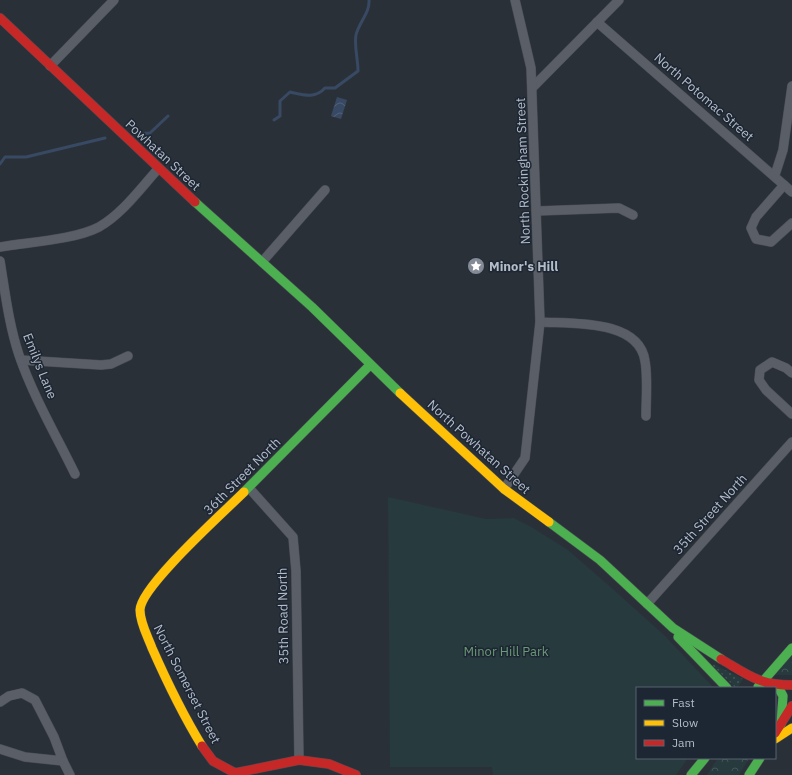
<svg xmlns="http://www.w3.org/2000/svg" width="792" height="775" font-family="'IBM Plex Sans',sans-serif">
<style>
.grass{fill:url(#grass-dots)}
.forest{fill:url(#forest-crowns)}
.park{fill:#273a3e}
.water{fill:url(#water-waves)}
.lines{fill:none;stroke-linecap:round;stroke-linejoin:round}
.stream{stroke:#384963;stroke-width:3}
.street-casing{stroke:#484c53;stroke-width:10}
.fast-casing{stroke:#484c53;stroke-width:10}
.slow-casing{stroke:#484c53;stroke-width:10}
.jam-casing{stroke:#484c53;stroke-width:10}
.street{stroke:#5a5e66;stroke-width:9}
.fast{stroke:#4caf50;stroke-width:9}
.slow{stroke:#ffc107;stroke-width:9}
.jam{stroke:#c62828;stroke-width:9}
.labels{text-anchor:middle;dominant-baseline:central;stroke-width:3;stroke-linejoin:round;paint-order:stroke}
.street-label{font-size:13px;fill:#b4bcc9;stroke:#1d2633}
.poi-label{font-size:13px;font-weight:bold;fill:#b4bcc9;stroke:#1d2633;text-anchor:start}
.park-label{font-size:13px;fill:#6b9a76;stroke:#1d2633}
</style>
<defs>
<pattern id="grass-dots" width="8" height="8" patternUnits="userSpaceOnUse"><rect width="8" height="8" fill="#273a3e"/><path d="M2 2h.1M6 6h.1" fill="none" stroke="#445559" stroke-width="1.8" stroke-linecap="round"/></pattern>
<pattern id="forest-crowns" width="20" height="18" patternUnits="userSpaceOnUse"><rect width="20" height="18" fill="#273a3e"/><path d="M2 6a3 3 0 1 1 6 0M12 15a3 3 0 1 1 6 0" fill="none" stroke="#445559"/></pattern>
<pattern id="water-waves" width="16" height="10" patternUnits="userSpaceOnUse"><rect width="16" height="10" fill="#384963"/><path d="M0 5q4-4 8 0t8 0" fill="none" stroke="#526178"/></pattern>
</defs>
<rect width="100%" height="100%" fill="#2a3038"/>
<polygon class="grass" points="713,664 743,679 738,687 735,687 713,666"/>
<g class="forest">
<polygon points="792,655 792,675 775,675"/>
<polygon points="718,758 749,758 739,775 707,775"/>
</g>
<polygon class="park" points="388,497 486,519 514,518 533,528 568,550 615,591 665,636 714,688 637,688 637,758 688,758 676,775 493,775 492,767 390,767"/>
<polygon class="water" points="337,97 347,100 341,119 331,116"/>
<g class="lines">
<g class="stream">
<path d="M274,120L280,116V101L290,92C304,95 315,99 325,88H335L358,71C358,59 354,46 356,35C359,22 370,13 369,0"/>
<polyline points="137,134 150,133 168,116"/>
<polyline points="0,164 5,157 26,157 105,138"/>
</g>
<g class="street-casing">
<g id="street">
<polyline points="597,22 792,192"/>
<polyline points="50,66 114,0"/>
<polyline points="533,87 619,0"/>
<polyline points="775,175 783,150 792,86"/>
<polyline points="784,185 756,217 751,228 756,239 771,242 792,223"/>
<polyline points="537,211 619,208 633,215"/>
<path d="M0,247C28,242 74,240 99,227C122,214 140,189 158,169"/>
<path d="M0,261C5,292 9,325 19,355C33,396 56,435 75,474"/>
<polyline points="262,262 325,190"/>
<path d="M540,322C572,324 639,319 645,361C648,378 646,398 646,416"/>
<polyline points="21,360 101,365 111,364 128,356"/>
<polyline points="792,373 786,368 772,362 760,370 759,380 766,390 792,414"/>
<polyline points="249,488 293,537 296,571 299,760"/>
<polyline points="504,489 525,458 540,322 531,68 515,0"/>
<polyline points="647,604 792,442"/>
<polyline points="0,702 9,696 22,693 35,700 54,737 63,761 25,757 0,749"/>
<polyline points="63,761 70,775"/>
</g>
</g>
<g class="fast-casing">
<g id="fast">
<polyline points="195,202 312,307 400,393"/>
<polyline points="244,492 370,365"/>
<polyline points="549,522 600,560 673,628 721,659"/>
<polyline points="678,637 727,688"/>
<polyline points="777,685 783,696 781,724"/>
<polyline points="758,687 792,648"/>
<polyline points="691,775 705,758"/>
<polyline points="749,775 760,758"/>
</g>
</g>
<g class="slow-casing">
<g id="slow">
<polyline points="400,393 504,489 549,522"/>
<polyline points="775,739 792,728"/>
<path d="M202,746C183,715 167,682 152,648C148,637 140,623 140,610C140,587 224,512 244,492"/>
</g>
</g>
<g class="jam-casing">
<g id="jam">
<polyline points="0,18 195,202"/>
<path d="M721,659C748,675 759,685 792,685"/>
<polyline points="775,733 792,706"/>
<polyline points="202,746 213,761 235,773 299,760 329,764 356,775"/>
</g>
</g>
<use href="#street" class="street"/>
<use href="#fast" class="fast"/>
<use href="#slow" class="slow"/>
<use href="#jam" class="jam"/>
</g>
<defs>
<g id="sight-disc" transform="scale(0.9)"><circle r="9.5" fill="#848b96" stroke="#1d2633"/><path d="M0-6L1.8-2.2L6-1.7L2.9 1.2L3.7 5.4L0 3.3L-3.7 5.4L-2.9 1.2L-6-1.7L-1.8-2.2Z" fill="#fff"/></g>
</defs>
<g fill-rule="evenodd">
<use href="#sight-disc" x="476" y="266"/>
</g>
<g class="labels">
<g class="street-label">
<text transform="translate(704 97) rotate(41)">North Potomac Street</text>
<text transform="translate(163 155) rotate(43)">Powhatan Street</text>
<text transform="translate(523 171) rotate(-92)">North Rockingham Street</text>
<text transform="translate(40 366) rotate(68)">Emilys Lane</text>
<text transform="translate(479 447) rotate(42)">North Powhatan Street</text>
<text transform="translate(242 476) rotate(-45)">36th Street North</text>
<text transform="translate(710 514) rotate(-48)">35th Street North</text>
<text transform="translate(283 616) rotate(-91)">35th Road North</text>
<text transform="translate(187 684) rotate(63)">North Somerset Street</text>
</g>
<g class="poi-label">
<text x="489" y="266">Minor's Hill</text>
</g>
<g class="park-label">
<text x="506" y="651">Minor Hill Park</text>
</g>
</g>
<rect x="636" y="687" width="140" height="72" fill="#1d2633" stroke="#59626f"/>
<rect x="644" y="700" width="20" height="6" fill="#4caf50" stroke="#59626f"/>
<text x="672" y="707" font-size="12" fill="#b4bcc9">Fast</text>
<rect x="644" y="720" width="20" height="6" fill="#ffc107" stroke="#59626f"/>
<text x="672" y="727" font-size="12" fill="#b4bcc9">Slow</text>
<rect x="644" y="740" width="20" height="6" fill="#c62828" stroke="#59626f"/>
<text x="672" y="747" font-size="12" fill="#b4bcc9">Jam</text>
</svg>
